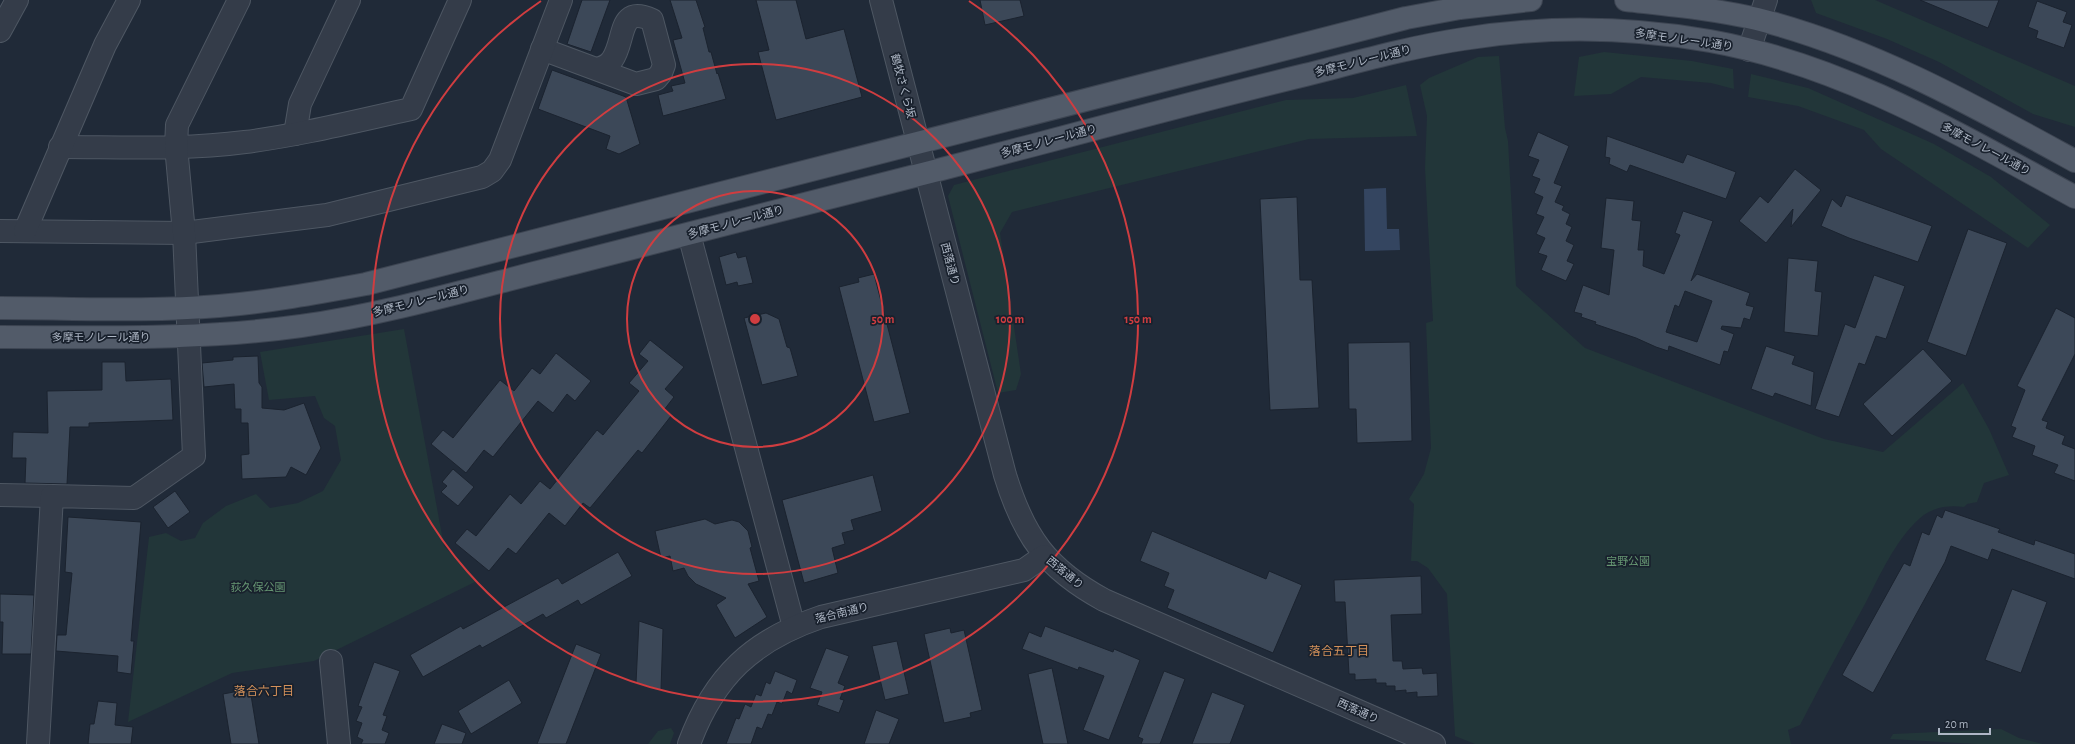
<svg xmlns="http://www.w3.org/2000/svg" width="2075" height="744" font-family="'Alegreya Sans','Noto Sans JP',sans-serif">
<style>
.green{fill:#223639}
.water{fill:#344560}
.building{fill:#3c4858;stroke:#1b232f;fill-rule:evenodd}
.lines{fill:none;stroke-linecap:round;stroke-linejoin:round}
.minor-casing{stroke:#4e5763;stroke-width:24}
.major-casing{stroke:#3d4552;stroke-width:24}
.minor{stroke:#343c49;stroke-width:22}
.major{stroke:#525b69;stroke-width:22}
.ring{fill:none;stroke:#d03d40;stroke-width:2}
.labels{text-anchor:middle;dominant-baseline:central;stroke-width:3.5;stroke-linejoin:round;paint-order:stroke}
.street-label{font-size:11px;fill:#aeb7c5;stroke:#19212d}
.park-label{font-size:11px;fill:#669672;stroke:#19212d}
.neighbourhood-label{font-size:12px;fill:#d4915a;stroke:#19212d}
.centre{fill:#d03d40;stroke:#19212d;stroke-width:2}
.ring-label{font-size:12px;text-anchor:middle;font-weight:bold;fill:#d03d40;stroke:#19212d;stroke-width:3.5;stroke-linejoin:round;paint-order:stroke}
</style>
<rect width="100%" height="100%" fill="#202a38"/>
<g class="green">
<polygon points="1811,0 1875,0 2075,86 2075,127 2033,114 1939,62 1887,39 1816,13"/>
<polygon points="1604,52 1692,61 1733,69 1734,89 1711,83 1641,77 1611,94 1574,96 1579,57"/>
<path d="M1499,56L1505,128L1508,141L1516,286L1585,348L1824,439L1883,452L1963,383L1989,429L2009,475L1984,483L1977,502L1967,504L1964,507C1948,505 1932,507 1919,519C1895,541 1880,575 1865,604C1843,644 1821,684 1800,725L1788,730L1791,744H1475L1455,736L1447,594L1428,568L1417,561H1411L1414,504L1409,499L1424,474L1431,448L1426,323L1433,321L1425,168L1427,116L1420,85L1429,78L1478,57Z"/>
<polygon points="1751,74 1808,88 1934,144 1991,177 2050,225 2028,248 1881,149 1864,130 1798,106 1748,97"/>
<polygon points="1406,85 1417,136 1309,139 1012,212 1000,233 1021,374 1016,390 998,393 948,196 954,185 1286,100 1353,98"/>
<polygon points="404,329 444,546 477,581 314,661 232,673 128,722 149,537 166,533 181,541 195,538 203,523 226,506 256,494 270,508 298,503 323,491 341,460 335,426 324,418 315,396 269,400 260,352"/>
<polygon points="671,728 674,733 670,744 648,744 658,731"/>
<polygon points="2001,729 2019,738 2043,744 1977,744 1890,739 1893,734"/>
</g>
<polygon class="water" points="1386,188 1387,229 1399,229 1400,250 1365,251 1364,189"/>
<g class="building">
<polygon points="582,0 610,0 591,52 567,44"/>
<polygon points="670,0 696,0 705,27 703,28 709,52 711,52 717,74 718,73 726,99 663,116 658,95 673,91 671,86 685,83 673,40 682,38"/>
<polygon points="756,0 796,0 806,39 844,29 862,97 776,120 758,52 769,50"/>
<polygon points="980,0 1020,0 1024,16 985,25"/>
<polygon points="1920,0 1999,0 1988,28"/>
<polygon points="2037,1 2067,12 2063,22 2072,25 2064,48 2036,38 2038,31 2028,27"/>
<polygon points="552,70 626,97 640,144 619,154 606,149 610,136 538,109"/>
<polygon points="1538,132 1569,146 1554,183 1562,186 1555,202 1564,206 1562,210 1570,214 1566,224 1572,227 1566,241 1574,245 1567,261 1574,264 1566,281 1541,270 1547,256 1538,253 1545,238 1536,234 1544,217 1536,214 1543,197 1534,193 1540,179 1532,176 1539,160 1528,156"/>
<polygon points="1607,136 1683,163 1687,154 1736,172 1726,199 1630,165 1627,172 1609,164 1610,158 1605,157"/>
<polygon points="1795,169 1821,190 1791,227 1793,209 1766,243 1739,221 1760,196 1768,203"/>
<polygon points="1846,195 1932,226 1918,262 1849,238 1821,226 1832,199 1841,207"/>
<polygon points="1297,197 1300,280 1312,280 1319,408 1270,410 1260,199"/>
<path d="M1606,198L1634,201L1632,220L1641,221L1638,250H1644L1643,266L1664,274L1680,235L1675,233L1683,211L1713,221L1691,281L1697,274L1750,293L1746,305L1754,307L1750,320L1744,318L1741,328L1722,326L1721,329L1734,334L1728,352L1724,351L1720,365L1669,346L1668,351L1656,347L1636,338L1595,324L1596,322L1581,317L1582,314L1574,312L1583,285L1609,295L1614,250L1601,248ZM1685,291L1712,301L1697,342L1666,332L1675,305L1679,307Z"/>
<polygon points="1968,229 2007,243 1966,356 1927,342"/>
<polygon points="736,252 738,258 746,256 753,283 738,286 737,282 726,285 719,257"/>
<polygon points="1788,258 1818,261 1815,291 1822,292 1818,336 1784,332"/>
<polygon points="874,274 910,413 874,422 839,287 859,282 858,278"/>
<polygon points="1874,275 1905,286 1886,339 1876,336 1865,365 1859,363 1839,417 1815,409 1845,324 1855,328"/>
<polygon points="2056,308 2075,318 2075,354 2042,420 2048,422 2046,428 2065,436 2062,444 2075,449 2075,481 2054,473 2058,465 2032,455 2035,446 2012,437 2016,428 2011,426 2025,390 2017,386"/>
<polygon points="766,313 779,319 787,347 790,348 798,376 762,385 744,318"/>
<polygon points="650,340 684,367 665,389 674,397 664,410 671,416 642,453 638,450 590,508 583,503 565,526 549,513 516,554 508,548 489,571 455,543 467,529 476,536 510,494 521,504 540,481 550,489 597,430 603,435 639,391 629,383 648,361 639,354"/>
<polygon points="1410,342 1412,441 1357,443 1356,409 1349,409 1348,343"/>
<polygon points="1766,346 1795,356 1792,364 1814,372 1811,406 1775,393 1773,397 1751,389"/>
<polygon points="1923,349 1952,381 1892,436 1863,404"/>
<polygon points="556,353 591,381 575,401 567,394 553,413 538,401 493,457 484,450 466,473 431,444 443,430 453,438 500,380 514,391 532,368 540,374"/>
<polygon points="258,356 259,383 262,387 262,408 284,410 304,403 321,448 306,475 291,467 286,477 242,479 241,455 249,454 248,423 241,423 241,409 235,409 234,384 204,387 202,363 233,360 233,357"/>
<polygon points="102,362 125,362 126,381 171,379 173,420 89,423 89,427 70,427 67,484 25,483 26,458 12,458 13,432 48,433 47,391 102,390"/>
<polygon points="453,469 474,487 458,506 441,492 447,486 442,482"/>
<polygon points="873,475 882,511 851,520 854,530 842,533 845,544 832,548 838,573 804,583 782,500"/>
<polygon points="175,491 190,512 168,528 153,507"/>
<polygon points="1945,510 2000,529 1998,532 2034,545 2035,540 2075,554 2075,579 1992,549 1988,560 1951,546 1945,562 1873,693 1842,675 1904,563 1910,566 1922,532 1929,535 1937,515 1942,518"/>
<polygon points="68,517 141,522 131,641 134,641 131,674 117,672 118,656 56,651 57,635 66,635 72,573 65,572"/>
<polygon points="705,519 715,524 732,520 739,522 748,531 752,547 750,548 759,581 748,584 767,617 735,638 716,605 726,598 696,584 688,576 684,568 673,571 670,556 661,558 655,531"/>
<polygon points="1152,531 1266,579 1269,571 1302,585 1273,653 1167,608 1174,590 1164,586 1169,573 1140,561"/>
<polygon points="618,552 632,576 581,605 578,600 546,618 543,614 482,648 480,645 423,677 410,655 461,626 463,629 558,578 562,584"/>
<polygon points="1421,576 1422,614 1391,615 1393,661 1402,661 1403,669 1422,668 1423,674 1437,673 1438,696 1417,697 1417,692 1406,693 1406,690 1395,691 1395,686 1386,686 1386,683 1376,683 1376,679 1355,680 1355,674 1349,674 1345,602 1335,602 1334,580"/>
<polygon points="2012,589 2047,602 2021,673 1985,660"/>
<polygon points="0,594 34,595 31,654 2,654 3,622 0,622"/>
<polygon points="639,621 663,629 661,690 636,683"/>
<polygon points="1045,626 1113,652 1114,649 1140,660 1109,740 1083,730 1104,676 1079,667 1078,670 1022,649 1029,632 1041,637"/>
<polygon points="950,628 951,633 964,630 982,710 970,713 971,717 944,723 924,634"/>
<polygon points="897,641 909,694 885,700 872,646"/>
<polygon points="576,644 601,654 566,744 537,744"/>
<polygon points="826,648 849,656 838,683 845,686 840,699 844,700 839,713 817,705 822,692 810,688"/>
<polygon points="374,662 400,671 383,715 387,716 382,730 389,733 385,744 361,744 363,740 357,737 362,723 356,721 362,707 358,706"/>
<polygon points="1052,668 1061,710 1068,744 1043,744 1028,674"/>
<polygon points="775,671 797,680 792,694 787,691 782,704 777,702 772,715 768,714 762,729 757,727 751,744 726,744 736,718 739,719 745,704 751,707 756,694 761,696 766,682 770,684"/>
<polygon points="1164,671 1185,679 1160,744 1141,744 1143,739 1138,737"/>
<polygon points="509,680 522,703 471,734 458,711"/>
<polygon points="250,689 259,744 231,744 223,694"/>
<polygon points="1212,692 1245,705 1230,744 1192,744"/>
<polygon points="98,701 117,703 115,725 133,727 131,744 88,744 90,724 94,724"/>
<polygon points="876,710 899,719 889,744 864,744"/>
<polygon points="442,724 466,733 462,744 434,744"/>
</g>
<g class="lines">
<g class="minor-casing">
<g id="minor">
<path d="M881,0L1005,475C1024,537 1047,569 1104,600L1434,744"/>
<polyline points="0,31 17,0"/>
<path d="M542,49L636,84L656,79L661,73L664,65L652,20C617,4 626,41 612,60C608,66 602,68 596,69"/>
<polyline points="1749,50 1766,0"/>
<polyline points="295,134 300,104 349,0"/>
<path d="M60,147C121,147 184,150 245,142C301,135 356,121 411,109L460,0"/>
<polyline points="0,231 184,233 327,215 482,177 492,171 500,160 561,0"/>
<polyline points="25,231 105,45 129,0"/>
<polyline points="689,234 794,627"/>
<polyline points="0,495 52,496"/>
<polyline points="331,661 339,744"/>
<polyline points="38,744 52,496 134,498 194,456 184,233 176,146 177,125 239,0"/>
<path d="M689,744C714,676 753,640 821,617L1024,570L1044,556"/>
</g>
</g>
<g class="major-casing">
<g id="major">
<path d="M1626,0C1670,5 1714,9 1757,19C1871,48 1973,105 2075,161"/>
<path d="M0,308C73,308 146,312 219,306C268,302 317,293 366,284L1406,18L1460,8L1531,0"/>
<path d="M0,337C101,337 201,340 301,326C393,313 484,285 574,263C728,224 881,185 1034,145C1124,121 1214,97 1305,75C1357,62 1410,47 1463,39C1543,26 1629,27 1710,41C1843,65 1957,133 2075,197"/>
</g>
</g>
<use href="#minor" class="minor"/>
<use href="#major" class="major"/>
</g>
<g class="ring">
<circle cx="755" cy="319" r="128"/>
<circle cx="755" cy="319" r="255"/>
<path d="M969 1A383 383 0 1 1 541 1"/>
</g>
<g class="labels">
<g class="street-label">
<text transform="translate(1684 40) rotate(8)">多摩モノレール通り</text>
<text transform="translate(1363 61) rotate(-14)">多摩モノレール通り</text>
<text transform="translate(903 86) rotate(75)">鶴牧さくら坂</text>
<text transform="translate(1049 141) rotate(-15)">多摩モノレール通り</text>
<text transform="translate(1986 149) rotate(28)">多摩モノレール通り</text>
<text transform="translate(736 222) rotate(-15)">多摩モノレール通り</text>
<text transform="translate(950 264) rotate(75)">西落通り</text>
<text transform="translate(421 301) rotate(-14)">多摩モノレール通り</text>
<text x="101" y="337">多摩モノレール通り</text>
<text transform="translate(1065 573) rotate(39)">西落通り</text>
<text transform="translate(842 613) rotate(-14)">落合南通り</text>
<text transform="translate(1358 711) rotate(24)">西落通り</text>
</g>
<g class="park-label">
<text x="1628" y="561">宝野公園</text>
<text x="258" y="587">荻久保公園</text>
</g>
<g class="neighbourhood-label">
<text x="1339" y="651">落合五丁目</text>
<text x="264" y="691">落合六丁目</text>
</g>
</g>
<circle cx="755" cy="319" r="6" class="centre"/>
<g class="ring-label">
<text x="883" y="323">50 m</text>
<text x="1010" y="323">100 m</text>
<text x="1138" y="323">150 m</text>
</g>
<path d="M1939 728v6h51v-6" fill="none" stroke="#aeb7c5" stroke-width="2"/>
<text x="1945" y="728" font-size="12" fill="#aeb7c5" stroke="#19212d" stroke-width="3" paint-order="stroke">20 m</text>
</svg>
